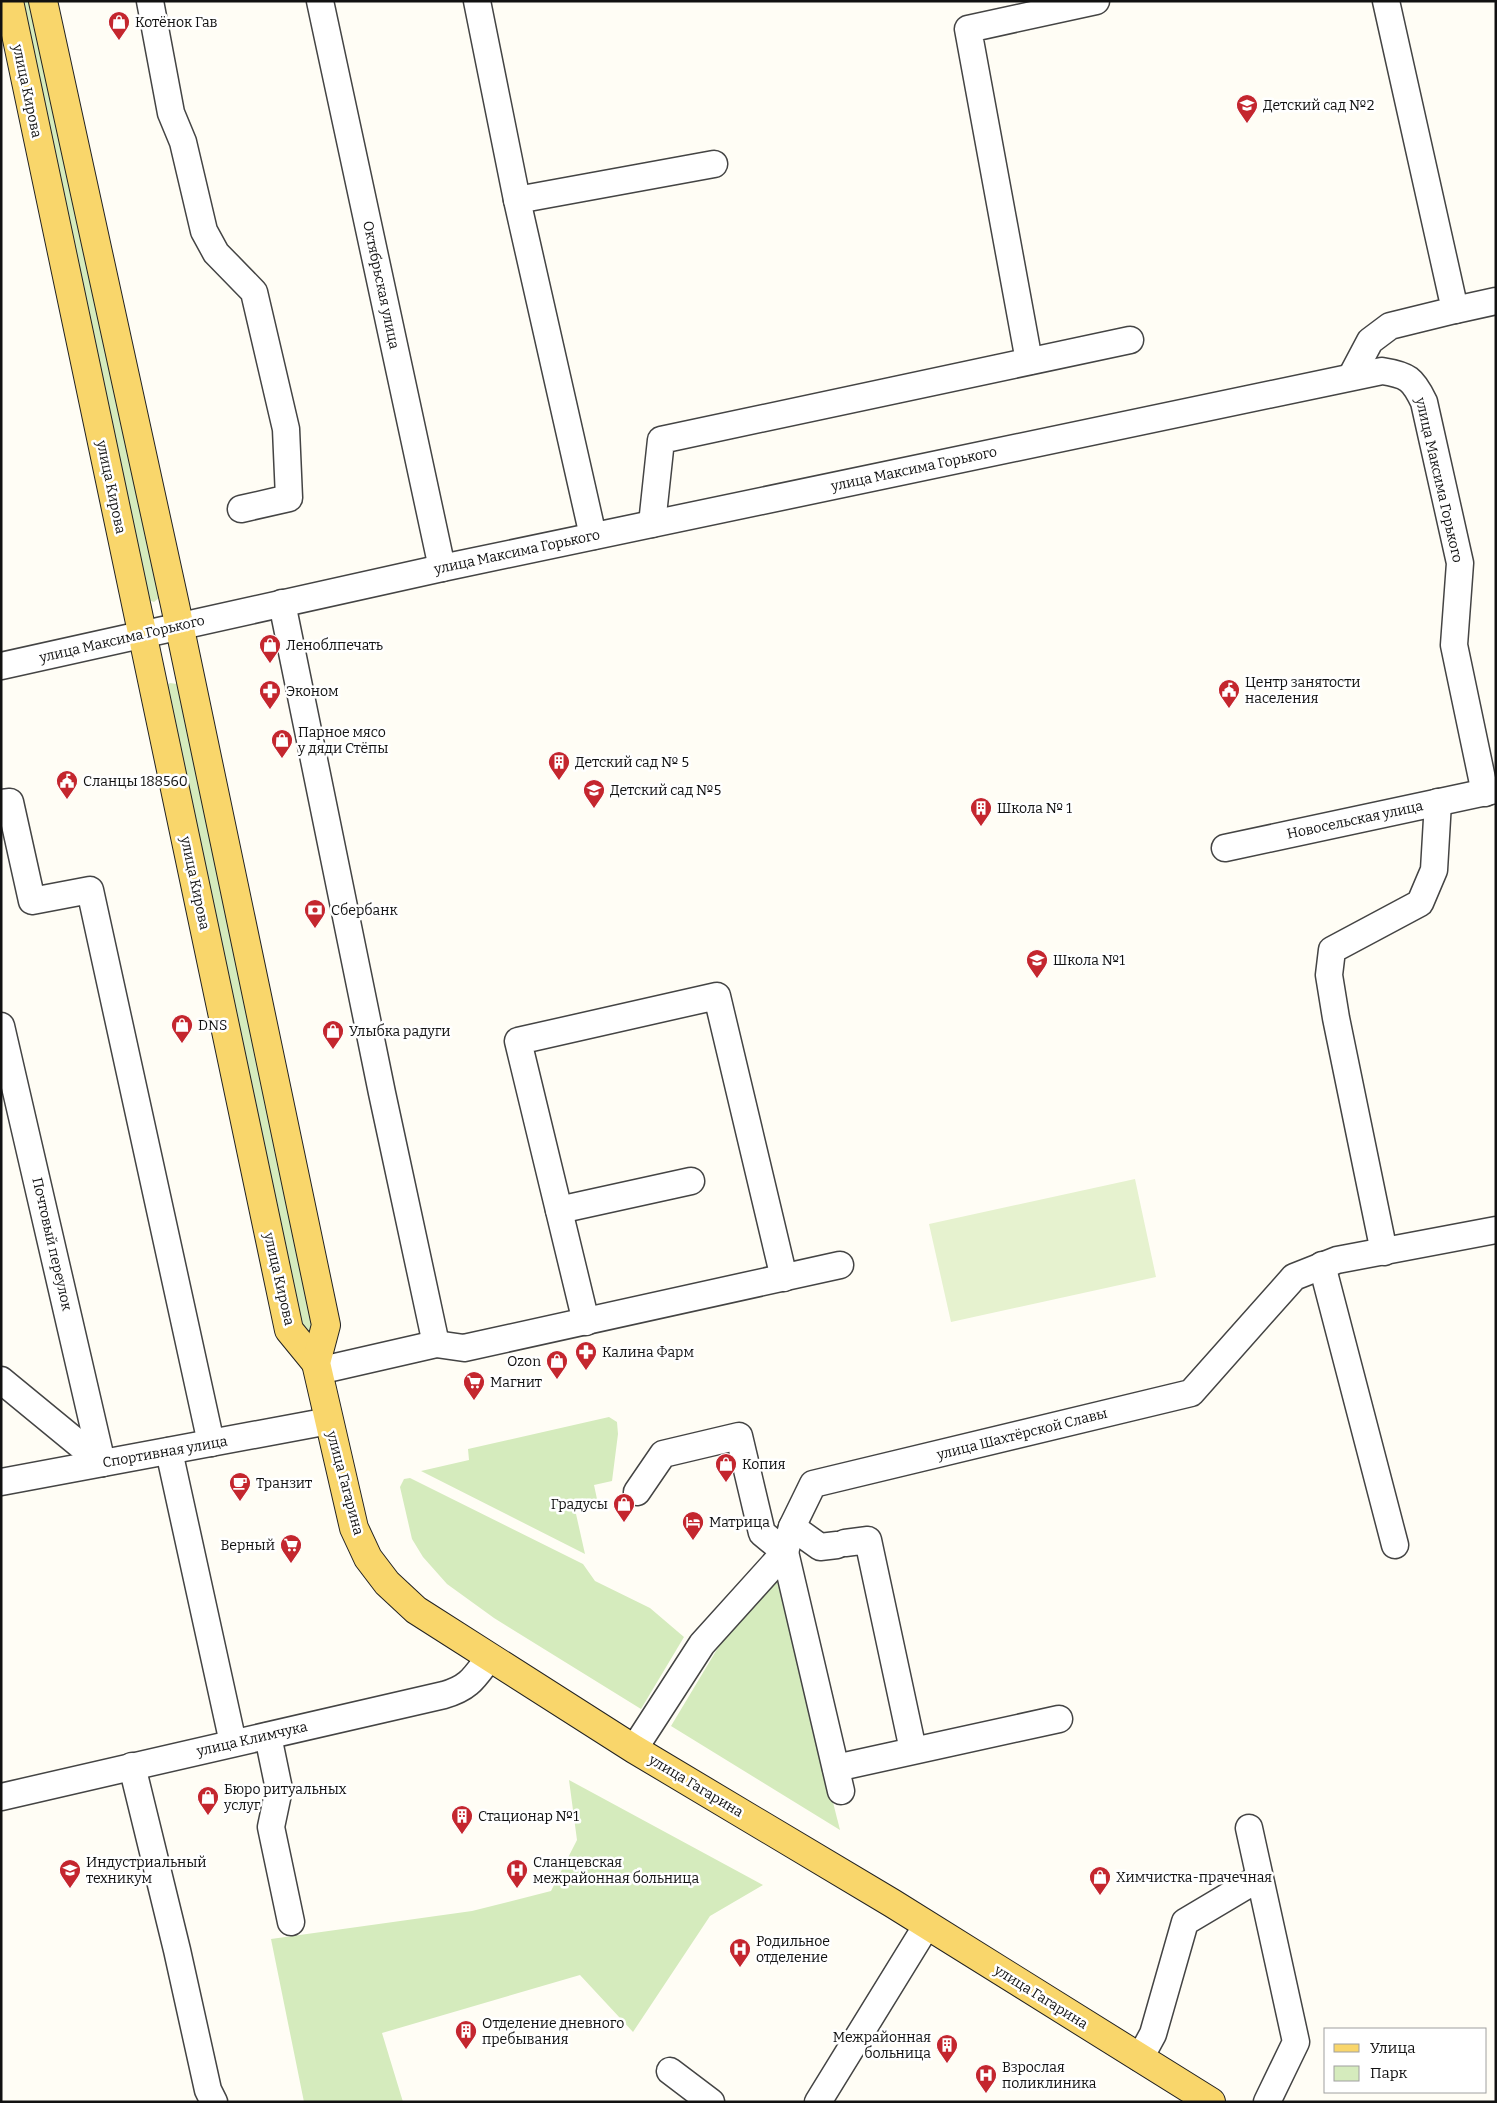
<svg xmlns="http://www.w3.org/2000/svg" width="1497" height="2103" font-family="Bitter,serif">
<style>
.green{fill:#d5ebbd}
.pitch{fill:#e6f2cf}
.lines{fill:none;stroke-linecap:round;stroke-linejoin:round}
.minor-casing{stroke:#444;stroke-width:29}
.major-casing{stroke:#222;stroke-width:30}
.minor{stroke:#fff;stroke-width:26}
.major{stroke:#f9d66b;stroke-width:28}
.labels{text-anchor:middle;dominant-baseline:central;stroke-width:5;stroke-linejoin:round;paint-order:stroke}
.poi-label{font-size:14px;fill:#111;stroke:#fff;text-anchor:start}
.street-label{font-size:14px;fill:#111;stroke:#fff}
</style>
<rect width="100%" height="100%" fill="#fffdf5"/>
<g class="green">
<polygon points="18,1 34,1 160,597 154,602 148,600"/>
<polygon points="170,683 177,684 179,689 316,1329 304,1338 164,687"/>
<polygon points="609,1417 617,1422 618,1434 612,1481 594,1485 597,1499 574,1505 585,1554 421,1471 469,1460 468,1449"/>
<polygon points="410,1478 583,1564 595,1581 650,1608 684,1637 641,1709 494,1618 447,1584 423,1557 412,1539 400,1487 404,1479"/>
<polygon points="777,1580 840,1830 671,1726 719,1646"/>
<polygon points="569,1780 763,1885 710,1916 633,2032 580,1975 382,2033 403,2102 304,2102 271,1939 472,1911 551,1891 577,1840"/>
</g>
<polygon class="pitch" points="1135,1179 1156,1277 951,1322 929,1224"/>
<g class="lines">
<g class="minor-casing">
<g id="minor">
<polyline points="150,1 171,113 183,142 204,231 216,253 254,292 286,429 289,498 241,509"/>
<polyline points="320,1 442,568"/>
<polyline points="477,1 517,200 593,536"/>
<polyline points="517,200 714,164"/>
<polyline points="1455,310 1496,301"/>
<polyline points="1029,361 968,29 1096,1"/>
<polyline points="1352,375 1370,341 1390,326 1455,310 1386,1"/>
<polyline points="652,524 661,440 1130,340"/>
<polyline points="282,603 382,1093 436,1344"/>
<path d="M1,666L442,568L1382,371C1408,375 1413,379 1424,402L1460,563L1454,645L1485,793"/>
<polyline points="1,803 10,802 32,901 90,890 211,1443"/>
<polyline points="1225,848 1496,790"/>
<polyline points="1,1026 102,1463"/>
<polyline points="559,1210 691,1181"/>
<polyline points="1384,1252 1336,1018 1329,975 1332,950 1420,903 1434,870 1438,802"/>
<polyline points="1322,1265 1395,1545"/>
<polyline points="586,1322 518,1041 717,996 784,1278"/>
<polyline points="318,1371 436,1344 464,1348 840,1265"/>
<polyline points="1,1380 102,1463"/>
<polyline points="169,1451 233,1743"/>
<polyline points="1,1482 329,1421"/>
<polyline points="637,1492 663,1454 739,1436 762,1533 785,1552 841,1791"/>
<polyline points="792,1527 820,1547 837,1545"/>
<polyline points="845,1543 868,1540 913,1750"/>
<polyline points="268,1736 279,1789 271,1827 291,1922"/>
<polyline points="634,1749 702,1644 785,1552 792,1527 813,1484 1191,1393 1294,1277 1337,1260 1496,1230"/>
<polyline points="132,1766 177,1950 208,2090 214,2102"/>
<polyline points="836,1768 1059,1719"/>
<path d="M1,1797L444,1695C469,1688 474,1678 489,1658"/>
<polyline points="1249,1828 1296,2042 1267,2102"/>
<polyline points="1140,2058 1153,2034 1185,1922 1259,1878"/>
<polyline points="670,2071 711,2102"/>
<polyline points="818,2102 927,1925"/>
</g>
</g>
<g class="major-casing">
<g id="major">
<polyline points="9,1 289,1330 316,1363"/>
<polyline points="43,1 175,605 326,1325 316,1363 354,1528 368,1558 387,1583 416,1610 634,1749 892,1903 1211,2102"/>
</g>
</g>
<use href="#minor" class="minor"/>
<use href="#major" class="major"/>
</g>
<defs>
<g id="shop-pin" transform="scale(1.125)"><path d="M0 17L-7.5 6A9.5 9.5 0 1 1 7.5 6Z" fill="#c4262e" stroke="#fff"/><path d="M-5-2.5h2.3a2.7 3.5 0 0 1 5.4 0H5L5.5 6h-11ZM-1.5-2.5h3a1.5 2.3 0 0 0-3 0Z" fill="#fff"/></g>
<g id="school-pin" transform="scale(1.125)"><path d="M0 17L-7.5 6A9.5 9.5 0 1 1 7.5 6Z" fill="#c4262e" stroke="#fff"/><path d="M0-5L7-2L0 1L-7-2ZM-4 1L0 2.5L4 1V4Q0 6-4 4Z" fill="#fff"/></g>
<g id="civic-pin" transform="scale(1.125)"><path d="M0 17L-7.5 6A9.5 9.5 0 1 1 7.5 6Z" fill="#c4262e" stroke="#fff"/><path d="M-.6-6.5H3V-4.5H.6V-3L4-1V1h2V6H-6V1h2V-1L-.6-3ZM-1.2 2.5V6h2.4V2.5Z" fill="#fff"/></g>
<g id="pharmacy-pin" transform="scale(1.125)"><path d="M0 17L-7.5 6A9.5 9.5 0 1 1 7.5 6Z" fill="#c4262e" stroke="#fff"/><path d="M-2-6h4v4h4v4h-4v4h-4v-4h-4v-4h4Z" fill="#fff"/></g>
<g id="building-pin" transform="scale(1.125)"><path d="M0 17L-7.5 6A9.5 9.5 0 1 1 7.5 6Z" fill="#c4262e" stroke="#fff"/><path d="M-4-6H4V6H1V3H-1V6H-4ZM-2.5-4.3h1.7v1.8h-1.7ZM.8-4.3h1.7v1.8H.8ZM-2.5-1h1.7V.8h-1.7ZM.8-1h1.7V.8H.8Z" fill="#fff"/></g>
<g id="bank-pin" transform="scale(1.125)"><path d="M0 17L-7.5 6A9.5 9.5 0 1 1 7.5 6Z" fill="#c4262e" stroke="#fff"/><path d="M-6-4H6V4H-6ZM0-2.3a2.3 2.3 0 1 0 0 4.6a2.3 2.3 0 1 0 0-4.6Z" fill="#fff"/></g>
<g id="supermarket-pin" transform="scale(1.125)"><path d="M0 17L-7.5 6A9.5 9.5 0 1 1 7.5 6Z" fill="#c4262e" stroke="#fff"/><path d="M-6-5.5h2.5l.6 2H6L4.5 2H-2.5L-4.4-4H-6ZM-1.5 3.2a1.3 1.3 0 1 0 .1 0ZM3 3.2a1.3 1.3 0 1 0 .1 0Z" fill="#fff"/></g>
<g id="cafe-pin" transform="scale(1.125)"><path d="M0 17L-7.5 6A9.5 9.5 0 1 1 7.5 6Z" fill="#c4262e" stroke="#fff"/><path d="M-5.5-4.5H6V0H3Q3 3.5 0 3.5H-2.5Q-5.5 3.5-5.5 0ZM3-3.2v2h1.7v-2ZM-6 4.5H4V6H-6Z" fill="#fff"/></g>
<g id="hotel-pin" transform="scale(1.125)"><path d="M0 17L-7.5 6A9.5 9.5 0 1 1 7.5 6Z" fill="#c4262e" stroke="#fff"/><path d="M-6-4.5h1.5V1H6V5H4.5V3h-9V5H-6ZM-4 0a1.8 1.8 0 1 1 3.6 0ZM.5 0V-2.5h3Q6-2.5 6 0Z" fill="#fff"/></g>
<g id="university-pin" transform="scale(1.125)"><path d="M0 17L-7.5 6A9.5 9.5 0 1 1 7.5 6Z" fill="#c4262e" stroke="#fff"/><path d="M0-5L7-2L0 1L-7-2ZM-4 1L0 2.5L4 1V4Q0 6-4 4Z" fill="#fff"/></g>
<g id="hospital-pin" transform="scale(1.125)"><path d="M0 17L-7.5 6A9.5 9.5 0 1 1 7.5 6Z" fill="#c4262e" stroke="#fff"/><path d="M-5-5h3v3.5h4V-5h3V5h-3V1.5h-4V5h-3Z" fill="#fff"/></g>
</defs>
<g fill-rule="evenodd">
<use href="#shop-pin" x="119" y="22"/>
<use href="#school-pin" x="1247" y="105"/>
<use href="#shop-pin" x="270" y="645"/>
<use href="#civic-pin" x="1229" y="690"/>
<use href="#pharmacy-pin" x="270" y="691"/>
<use href="#shop-pin" x="282" y="740"/>
<use href="#building-pin" x="559" y="762"/>
<use href="#civic-pin" x="67" y="781"/>
<use href="#school-pin" x="594" y="790"/>
<use href="#building-pin" x="981" y="808"/>
<use href="#bank-pin" x="315" y="910"/>
<use href="#school-pin" x="1037" y="960"/>
<use href="#shop-pin" x="182" y="1025"/>
<use href="#shop-pin" x="333" y="1031"/>
<use href="#pharmacy-pin" x="586" y="1352"/>
<use href="#shop-pin" x="557" y="1361"/>
<use href="#supermarket-pin" x="474" y="1382"/>
<use href="#shop-pin" x="726" y="1464"/>
<use href="#cafe-pin" x="240" y="1483"/>
<use href="#shop-pin" x="624" y="1504"/>
<use href="#hotel-pin" x="693" y="1522"/>
<use href="#supermarket-pin" x="291" y="1545"/>
<use href="#shop-pin" x="208" y="1797"/>
<use href="#building-pin" x="462" y="1816"/>
<use href="#university-pin" x="70" y="1870"/>
<use href="#hospital-pin" x="517" y="1870"/>
<use href="#shop-pin" x="1100" y="1877"/>
<use href="#hospital-pin" x="740" y="1949"/>
<use href="#building-pin" x="466" y="2031"/>
<use href="#building-pin" x="947" y="2045"/>
<use href="#hospital-pin" x="986" y="2075"/>
</g>
<g class="labels">
<g class="poi-label">
<text x="135" y="22">Котёнок Гав</text>
<text x="1263" y="105">Детский сад №2</text>
<text x="286" y="645">Леноблпечать</text>
<text x="1245" y="682">Центр занятости<tspan x="1245" dy="16">населения</tspan></text>
<text x="286" y="691">Эконом</text>
<text x="298" y="732">Парное мясо<tspan x="298" dy="16">у дяди Стёпы</tspan></text>
<text x="575" y="762">Детский сад № 5</text>
<text x="83" y="781">Сланцы 188560</text>
<text x="610" y="790">Детский сад №5</text>
<text x="997" y="808">Школа № 1</text>
<text x="331" y="910">Сбербанк</text>
<text x="1053" y="960">Школа №1</text>
<text x="198" y="1025">DNS</text>
<text x="349" y="1031">Улыбка радуги</text>
<text x="602" y="1352">Калина Фарм</text>
<text x="541" y="1361" text-anchor="end">Ozon</text>
<text x="490" y="1382">Магнит</text>
<text x="742" y="1464">Копия</text>
<text x="256" y="1483">Транзит</text>
<text x="608" y="1504" text-anchor="end">Градусы</text>
<text x="709" y="1522">Матрица</text>
<text x="275" y="1545" text-anchor="end">Верный</text>
<text x="224" y="1789">Бюро ритуальных<tspan x="224" dy="16">услуг</tspan></text>
<text x="478" y="1816">Стационар №1</text>
<text x="86" y="1862">Индустриальный<tspan x="86" dy="16">техникум</tspan></text>
<text x="533" y="1862">Сланцевская<tspan x="533" dy="16">межрайонная больница</tspan></text>
<text x="1116" y="1877">Химчистка-прачечная</text>
<text x="756" y="1941">Родильное<tspan x="756" dy="16">отделение</tspan></text>
<text x="482" y="2023">Отделение дневного<tspan x="482" dy="16">пребывания</tspan></text>
<text x="931" y="2037" text-anchor="end">Межрайонная<tspan x="931" dy="16">больница</tspan></text>
<text x="1002" y="2067">Взрослая<tspan x="1002" dy="16">поликлиника</tspan></text>
</g>
<g class="street-label">
<text transform="translate(27 91) rotate(78)">улица Кирова</text>
<text transform="translate(381 285) rotate(78)">Октябрьская улица</text>
<text transform="translate(914 469) rotate(-12)">улица Максима Горького</text>
<text transform="translate(1439 480) rotate(77)">улица Максима Горького</text>
<text transform="translate(111 487) rotate(78)">улица Кирова</text>
<text transform="translate(517 552) rotate(-12)">улица Максима Горького</text>
<text transform="translate(122 639) rotate(-13)">улица Максима Горького</text>
<text transform="translate(1355 820) rotate(-12)">Новосельская улица</text>
<text transform="translate(195 883) rotate(78)">улица Кирова</text>
<text transform="translate(52 1244) rotate(77)">Почтовый переулок</text>
<text transform="translate(279 1279) rotate(77)">улица Кирова</text>
<text transform="translate(1022 1434) rotate(-14)">улица Шахтёрской Славы</text>
<text transform="translate(165 1452) rotate(-10)">Спортивная улица</text>
<text transform="translate(345 1483) rotate(75)">улица Гагарина</text>
<text transform="translate(252 1739) rotate(-13)">улица Климчука</text>
<text transform="translate(696 1786) rotate(31)">улица Гагарина</text>
<text transform="translate(1041 1997) rotate(32)">улица Гагарина</text>
</g>
</g>
<rect width="1497" height="2103" fill="none" stroke="#111111" stroke-width="5"/>
<rect x="1324" y="2028" width="162" height="65" fill="#ffffff" stroke="#a0a0a0"/>
<rect x="1334" y="2044" width="25" height="8" fill="#f9d66b" stroke="#a0a0a0"/>
<text x="1370" y="2053" font-size="15" fill="#111111">Улица</text>
<rect x="1334" y="2066" width="25" height="15" fill="#d5ebbd" stroke="#a0a0a0"/>
<text x="1370" y="2078" font-size="15" fill="#111111">Парк</text>
</svg>
